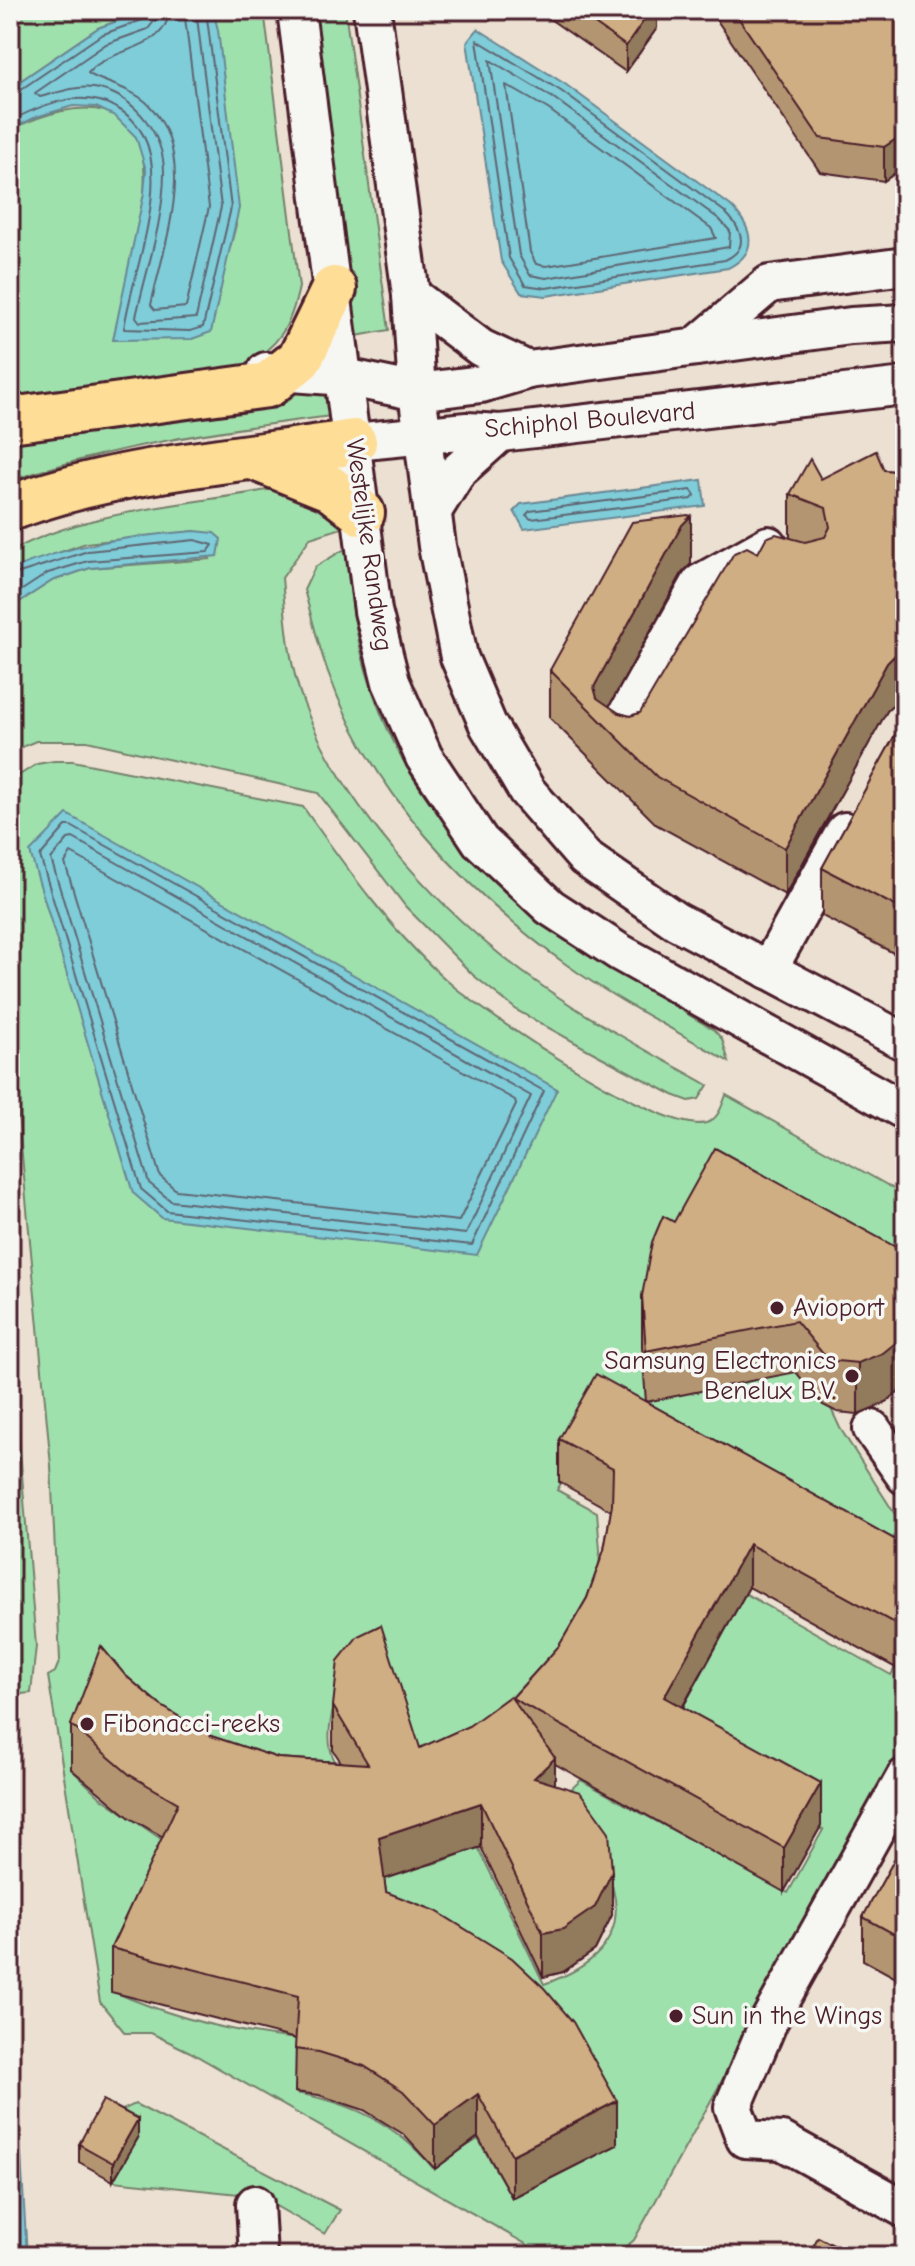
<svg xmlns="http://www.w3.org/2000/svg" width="915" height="2266" font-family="'Comic Neue',sans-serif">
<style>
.green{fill:#9fe1ac;stroke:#74806c;stroke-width:2}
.water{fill:#7ecdd9;stroke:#698793;stroke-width:2}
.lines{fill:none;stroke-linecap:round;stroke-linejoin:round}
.shore{stroke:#5f6571;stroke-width:2}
.minor-casing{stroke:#4a1f2b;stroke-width:42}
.major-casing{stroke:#4a1f2b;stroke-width:50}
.highway-casing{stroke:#4a1f2b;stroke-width:50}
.minor{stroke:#f6f6f2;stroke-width:36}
.major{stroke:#fedd96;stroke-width:44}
.highway{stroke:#fedd96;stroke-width:44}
.wall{fill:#b39671;stroke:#4a1f2b;stroke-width:2}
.shaded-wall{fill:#927a5c;stroke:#4a1f2b;stroke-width:2}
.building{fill:#d0ae83;stroke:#4a1f2b;stroke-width:2}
.poi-dot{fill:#4a1f2b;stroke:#f6f6f2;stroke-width:3}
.labels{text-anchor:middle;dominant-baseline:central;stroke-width:7;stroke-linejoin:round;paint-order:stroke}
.street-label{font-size:26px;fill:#4a1f2b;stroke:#f6f6f2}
.poi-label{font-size:26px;fill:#4a1f2b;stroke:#f6f6f2;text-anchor:start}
</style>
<rect width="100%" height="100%" fill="#ebe0d1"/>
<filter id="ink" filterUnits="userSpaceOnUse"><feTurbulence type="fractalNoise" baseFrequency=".0125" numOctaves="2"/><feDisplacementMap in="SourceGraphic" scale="16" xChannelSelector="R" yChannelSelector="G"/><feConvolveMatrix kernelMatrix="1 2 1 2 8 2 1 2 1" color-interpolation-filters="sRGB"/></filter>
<g filter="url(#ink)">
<g class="green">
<polygon points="10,10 148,10 98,28 10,88"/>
<path d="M213,10H264L299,287C291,325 279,348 243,365L10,396V130C79,95 152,94 144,193L230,248L236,225Z"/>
<polygon points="313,10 345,10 389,330 356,336"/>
<path d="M327,386L331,416C222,430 114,445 10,481V428Z"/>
<path d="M267,490C310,489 320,494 345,527L310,538L282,578C286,621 288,663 304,704C344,811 451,924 545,988C597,1024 653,1054 708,1085L699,1099L689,1101L673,1095L594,1053L518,1011L473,975L406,907L318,793L87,741H36L10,752V608L52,581L90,568L210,559L195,531L86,543L10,570V552C83,511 185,505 267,490Z"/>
<path d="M345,549C349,584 353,618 361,651C408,844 556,935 714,1030L722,1039L729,1062C675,1030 618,1001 567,965C467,893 370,790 328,672C318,645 312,617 304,590L315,567Z"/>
<path d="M54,761H73L303,807C347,869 394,935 452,985C488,1016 665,1135 706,1123C718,1120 722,1106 726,1095L905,1195V1377L821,1387L840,1428L905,1530V1617L586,1440L557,1490L597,1512L600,1550L597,1612L460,1775L334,1706C319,1761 340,1772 380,1803L100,1693L71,1769L100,1797L164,1841L112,1991C173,2018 232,2033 298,2039L296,2093C353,2103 395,2123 433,2168L478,2139L512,2198L391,1938L380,1877L440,1862L478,1847L544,1984C661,1943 609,1869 568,1792L581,1780L788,1893L823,1830L631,1725L714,1576L891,1675L905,1650V1749L634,2240L616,2255L547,2256L190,2052L151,2033H125L100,2002L48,1676L55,1672L60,1660L51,1466L10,1027V781L37,764Z"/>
<polygon points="10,1328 36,1646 31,1693 10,1695"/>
<polygon points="12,2007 18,2105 10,2100"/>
<polygon points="135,2104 340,2210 325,2234 258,2196 113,2181 137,2138 103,2119"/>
</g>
<g class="water">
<polygon points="148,10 213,10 218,30 239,208 211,332 192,339 113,340 144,193 146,170 136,137 115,116 96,107 73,106 36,117 10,130 10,88 98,28"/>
<path d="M478,29L565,84L731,206C752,227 760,252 728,268L546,296L521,293L501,261L467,42Z"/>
<polygon points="702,480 705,506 524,529 514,511 521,504"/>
<path d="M195,531L214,533L221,539L218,556L90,568L52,581L10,608V570C70,544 130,536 195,531Z"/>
<polygon points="67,814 557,1089 477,1255 162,1218 133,1193 30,852"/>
<polygon points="10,2101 18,2105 27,2256 10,2256"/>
</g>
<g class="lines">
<g class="shore">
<path d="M156,10L155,20L148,29L106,44L35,93L40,97C59,92 80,84 100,89C136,98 164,135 164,172C164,220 146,271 136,317L140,322L196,318L221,207L196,10"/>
<path d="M169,10C167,52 110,46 88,73C95,80 130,87 147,103C200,155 164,243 151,305L155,310L186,307L209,207L184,10"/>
<path d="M477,40L561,91L725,212C741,228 751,248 725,260L546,288L525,285L509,258Z"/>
<polygon points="490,60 555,99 719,219 730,231 729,247 546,278 530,275 519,255"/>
<polygon points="506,85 548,109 711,228 716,238 546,266 536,264 530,252"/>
<polyline points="10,94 17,92 101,35 142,20 146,10"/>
<path d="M10,121C43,104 80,89 115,107C189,145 132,267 124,329L190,331L203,327L231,208L206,10"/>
<polygon points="691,490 695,495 692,499 531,519 526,515 530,511"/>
<polyline points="10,576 88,551 195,540 213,545 208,552 88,561 48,573 10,598"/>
<polygon points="71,826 544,1091 472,1245 167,1211 141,1189 40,856 66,826"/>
<polygon points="73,838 531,1096 466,1234 171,1201 149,1183 51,859 68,839"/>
<polygon points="71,853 515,1100 516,1105 459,1221 176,1190 160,1176 65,863"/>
<polyline points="10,2113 19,2256"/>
</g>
<g class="minor-casing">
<g id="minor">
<polyline points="296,10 373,611 391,682 424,757 480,841 550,907 619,952 905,1111"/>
<polyline points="372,10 411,295 417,392 437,546 459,657 488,725 527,791 585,858 676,921 905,1042"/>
<polyline points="411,295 481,348 528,370"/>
<polyline points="695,347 769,284 905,266"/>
<polyline points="266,371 345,377 417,392 481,384 528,370 851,326 905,323"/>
<polyline points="354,442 467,431 500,433 905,386"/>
<polyline points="433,511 458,471 500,433"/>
<polyline points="635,733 629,743 615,735 700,583 768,545"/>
<polyline points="768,970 845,831"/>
<polyline points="872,1429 905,1476"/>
<polyline points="905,1777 769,2021 733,2107 745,2139 782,2141 905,2209"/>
<polyline points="255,2204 258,2256"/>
</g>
</g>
<g class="major-casing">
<polyline id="major" points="10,420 268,385 300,359 334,289"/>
</g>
<g class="highway-casing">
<g id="highway">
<polyline points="258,459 330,488 362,513"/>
<path d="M10,508C121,467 238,461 354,442"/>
</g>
</g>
<use href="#minor" class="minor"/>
<use href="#major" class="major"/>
<use href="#highway" class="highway"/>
</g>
<g class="wall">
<polygon points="537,10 657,10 657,28 626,72"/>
<polygon points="710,10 905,10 905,166 884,181 820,172"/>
<polygon points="884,470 905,472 905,703 895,703 887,711 785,895 657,825 550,718 550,670 691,564 682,573 609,707 619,713 630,716 640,713 758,553 790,538 790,494 821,479"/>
<polygon points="905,717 905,959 822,916 822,868"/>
<polygon points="674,1222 905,1252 905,1389 903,1388 883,1404 858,1414 837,1412 823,1405 796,1372 646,1402 905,1545 905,1673 749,1587 683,1707 821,1826 784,1892 555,1764 555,1784 612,1915 595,1950 563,1972 543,1977 481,1847 384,1879 386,1892 617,2145 512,2198 478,2137 435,2169 403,2134 364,2110 319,2095 295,2092 296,2039 111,1992 111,1948 163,1837 130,1818 71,1769 71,1725 125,1675 160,1705 211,1736 278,1758 341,1762 333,1750 333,1706 420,1748 469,1726 512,1700 512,1698 559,1646 587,1598 604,1550 611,1511 559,1482 559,1439 646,1402 642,1347 642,1296"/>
<polygon points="905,1840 905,1983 863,1960 863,1917"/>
<polygon points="905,2060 905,2105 904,2105"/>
<polygon points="905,2118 905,2163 904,2163"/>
<polygon points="138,2138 113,2181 79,2162 79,2144"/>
</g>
<g class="shaded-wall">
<polygon points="651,10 657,10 657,28 626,72 626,46"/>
<polygon points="905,133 905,166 884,181 884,147"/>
<polygon points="691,516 691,564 682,573 601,721 594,687 682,525"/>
<polygon points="895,655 895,703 887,711 785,895 785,848 887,663"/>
<polygon points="903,1337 903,1388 883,1404 858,1414 858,1363"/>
<polygon points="749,1544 749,1587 664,1740 664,1697"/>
<polygon points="555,1758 555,1801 534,1778"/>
<polygon points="821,1783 821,1826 784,1892 784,1848"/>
<polygon points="481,1803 481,1847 379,1881 379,1837"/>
<polygon points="612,1872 612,1915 595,1950 563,1972 543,1977 543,1933"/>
<polygon points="478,2094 478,2137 435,2169 435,2125"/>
<polygon points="617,2101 617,2145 512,2198 512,2155"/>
<polygon points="138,2119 138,2138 113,2181 113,2163"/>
</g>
<g class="building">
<polygon points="575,10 651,10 626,46"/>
<polygon points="733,10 905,10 905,133 884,147 820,138"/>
<polygon points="876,451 884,470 905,472 905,655 895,655 887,663 785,848 657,777 550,670 632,522 688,515 691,516 682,525 594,687 597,698 619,713 630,716 640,713 734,553 747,547 758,553 766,538 776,534 805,542 825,537 830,527 826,508 790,494 810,459 821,479"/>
<polygon points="905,717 905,911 822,868"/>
<polygon points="715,1148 905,1252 905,1338 903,1337 883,1353 858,1363 837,1361 823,1354 796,1321 646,1351 642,1296 652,1242 663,1216 674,1222"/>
<polygon points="596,1374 905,1545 905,1629 749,1544 664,1697 821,1783 784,1848 512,1698 559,1646 587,1598 604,1550 612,1505 613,1468 559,1439"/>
<polygon points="381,1625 420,1748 469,1726 510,1696 555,1758 534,1778 580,1792 609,1832 612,1872 595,1907 563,1929 543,1933 481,1803 379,1837 386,1892 436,1911 512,1958 544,1988 573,2022 617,2101 512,2155 478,2094 435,2125 403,2091 364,2066 319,2052 295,2049 298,1996 111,1948 178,1803 130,1775 71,1725 101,1646 125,1675 160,1705 211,1736 278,1758 368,1764 333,1706 338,1661 358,1636"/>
<polygon points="905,1840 905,1940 863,1917"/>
<polygon points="103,2100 138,2119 113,2163 79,2144"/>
<polygon points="818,2237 854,2256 808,2256"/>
</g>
</g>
<g class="poi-dot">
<circle cx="777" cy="1308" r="8"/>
<circle cx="852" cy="1376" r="8"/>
<circle cx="87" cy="1724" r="8"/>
<circle cx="676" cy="2016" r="8"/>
</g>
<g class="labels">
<g class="street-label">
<text transform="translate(590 420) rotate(-5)">Schiphol Boulevard</text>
<text transform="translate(369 545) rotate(82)">Westelijke Randweg</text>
</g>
<g class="poi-label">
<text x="793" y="1308">Avioport</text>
<text x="836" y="1361" text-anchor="end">Samsung Electronics<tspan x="836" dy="30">Benelux B.V.</tspan></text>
<text x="103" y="1724">Fibonacci-reeks</text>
<text x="692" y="2016">Sun in the Wings</text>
</g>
</g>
<rect width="915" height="2266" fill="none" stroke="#f6f6f2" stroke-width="40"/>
<rect x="20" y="20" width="875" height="2226" fill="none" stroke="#4a1f2b" stroke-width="3" filter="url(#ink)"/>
</svg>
